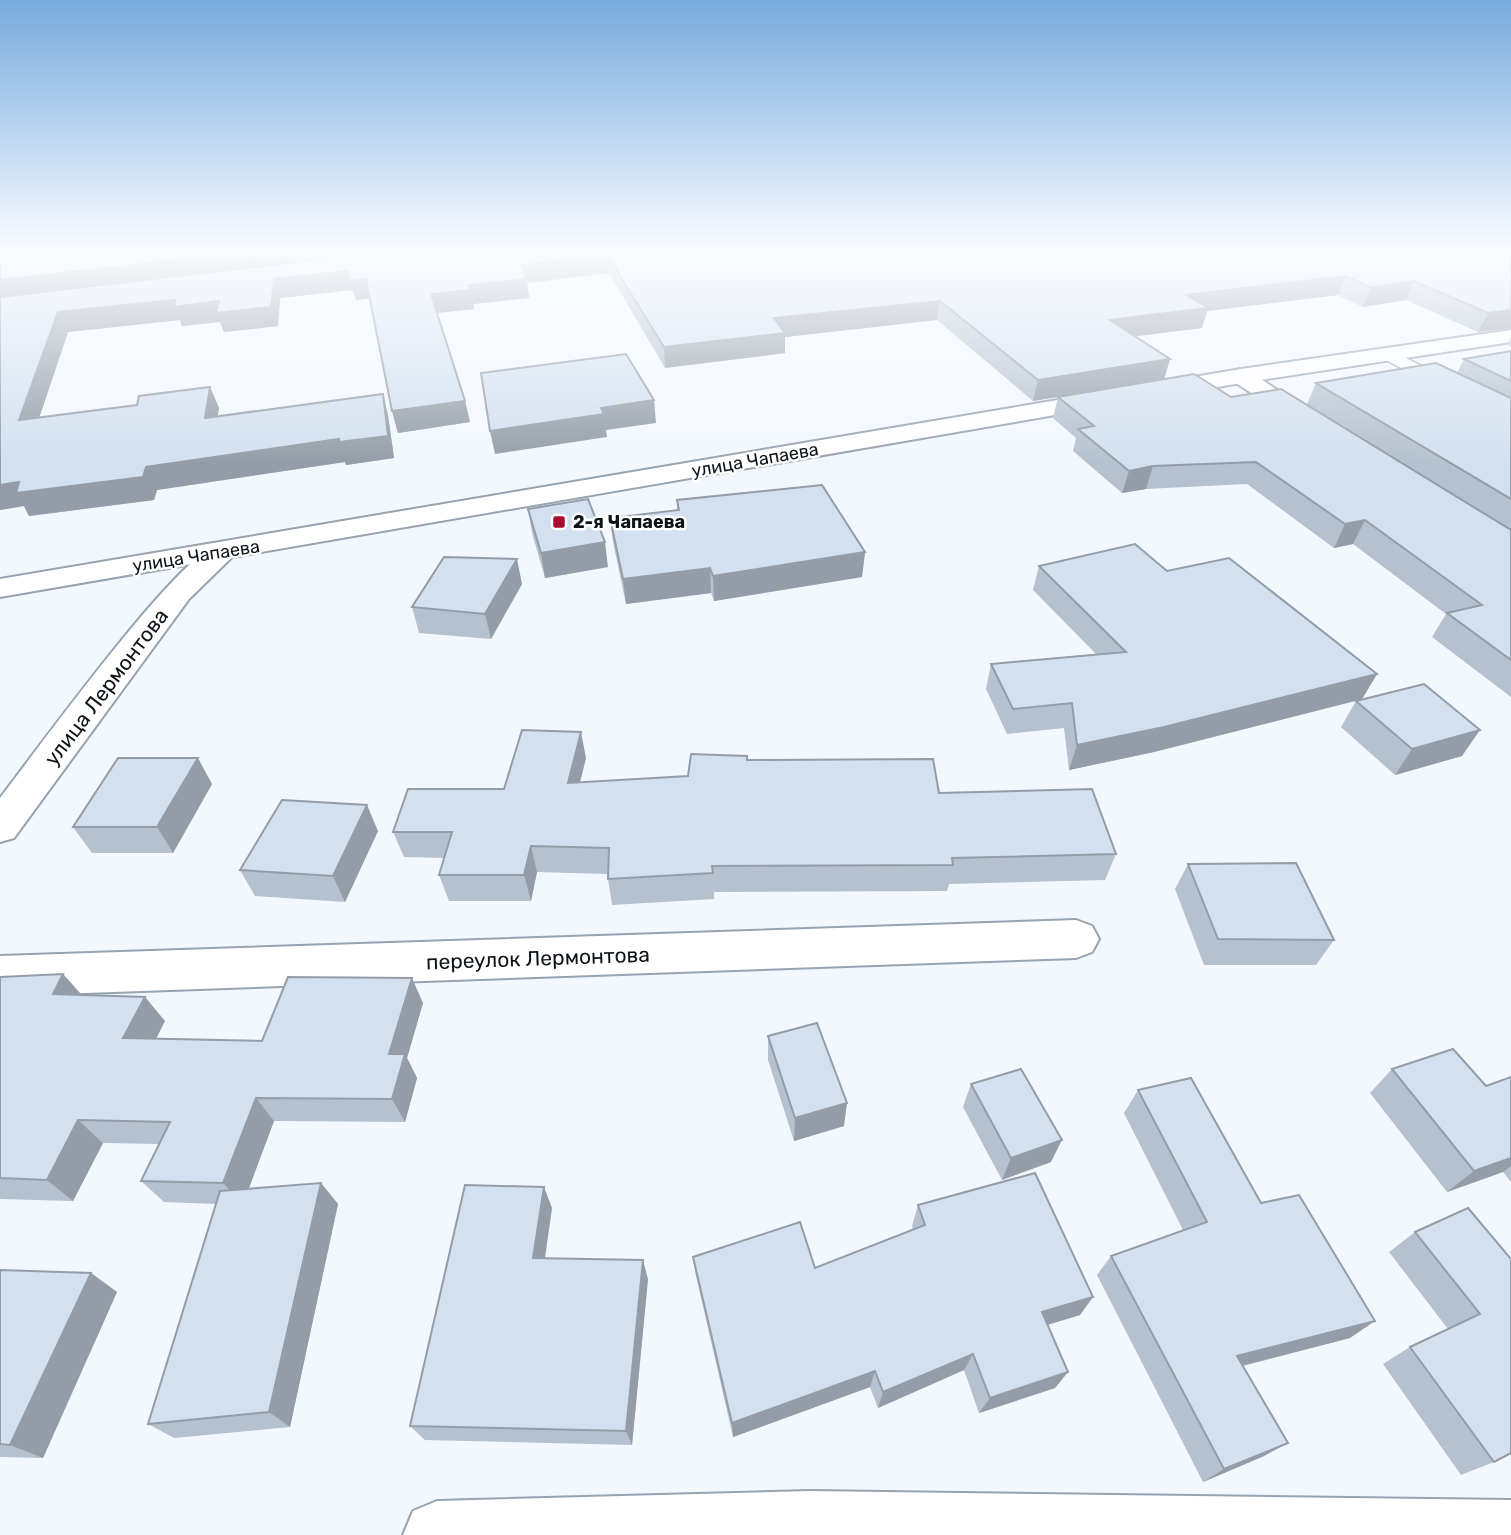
<svg xmlns="http://www.w3.org/2000/svg" width="1511" height="1535" font-family="Rubik,sans-serif">
<style>
.lines{fill:none;stroke-linecap:round;stroke-linejoin:round}
.lane-casing{stroke:#96a3b0;stroke-width:3}
.street-casing{stroke:#96a3b0;stroke-width:4}
.secondary-casing{stroke:#96a3b0;stroke-width:4}
.lane{fill:#fff;fill-rule:evenodd}
.street{fill:#fff;fill-rule:evenodd}
.secondary{fill:#fff;fill-rule:evenodd}
.wall{fill:#b5c1ce}
.shaded-wall{fill:#949da7}
.building{fill:#d3e0ef;stroke:#949da7;stroke-width:2}
.poi-dot{fill:#a70d2f;stroke:#fff;stroke-width:2.5}
.labels{text-anchor:middle;dominant-baseline:central;stroke-width:5;stroke-linejoin:round;paint-order:stroke}
.far-street-label{font-size:18px;fill:#0e1318;stroke:#fff}
.far-poi-label{font-size:18px;font-weight:bold;fill:#0e1318;stroke:#fff;text-anchor:start}
.street-label{font-size:21px;fill:#0e1318;stroke:#fff}
</style>
<rect width="100%" height="100%" fill="#f3f8ff"/>
<g class="lines">
<g class="lane-casing">
<polygon id="lane" points="1388,349 1511,411 1511,425 1382,358 1379,354"/>
</g>
<g class="street-casing">
<g id="street">
<polygon points="1241,369 1249,371 1320,419 1317,424 1299,424 1233,381 1229,376 1233,371"/>
<path d="M219,544L230,547L234,553L230,559L189,599L14,838L0,842V798C35,753 178,554 219,544Z"/>
<polygon points="1076,920 1092,926 1099,939 1092,952 1076,958 0,996 0,956"/>
<polygon points="810,1491 1511,1500 1511,1535 403,1535 413,1511 437,1501"/>
</g>
</g>
<g class="secondary-casing">
<polygon id="secondary" points="1511,330 1511,342 1241,383 0,597 0,579 1241,369"/>
</g>
<use href="#lane" class="lane"/>
<use href="#street" class="street"/>
<use href="#secondary" class="secondary"/>
</g>
<g class="wall">
<polygon points="0,249 75,249 75,250 1511,249 1511,328 1478,332 1406,300 1363,307 1338,295 1207,311 1202,328 1135,336 1170,359 1164,379 1231,397 1307,404 1316,383 1457,373 1464,359 1511,351 1511,697 1432,637 1446,614 1353,544 1334,548 1247,484 1146,489 1122,493 1073,451 1076,438 1053,418 1058,397 1033,401 937,320 785,337 785,353 665,368 609,273 527,283 529,298 473,304 474,309 437,313 465,401 470,422 398,433 392,411 369,298 356,300 353,290 280,298 278,326 224,332 220,322 182,326 180,320 68,332 39,418 137,405 210,387 219,408 217,416 388,415 394,458 346,465 345,462 157,490 154,500 29,516 24,506 0,510"/>
<polygon points="1511,337 1511,347 1507,345"/>
<polygon points="677,500 865,552 862,577 714,601 711,593 626,604 613,542 610,518 677,510"/>
<polygon points="528,509 608,567 545,578 532,533"/>
<polygon points="1039,566 1167,571 1377,674 1362,699 1462,756 1395,775 1341,727 1356,701 1154,752 1069,770 1064,728 1007,734 986,689 991,664 1096,654 1033,590"/>
<polygon points="522,584 491,639 419,633 412,607"/>
<polygon points="586,758 580,783 688,776 747,760 939,793 1116,854 1105,880 949,884 947,891 714,892 714,899 612,905 608,879 608,874 537,872 531,901 449,901 439,875 444,858 404,857 393,832"/>
<polygon points="212,784 173,853 92,853 73,827"/>
<polygon points="378,831 345,902 255,896 240,870"/>
<polygon points="1188,864 1334,940 1316,965 1204,965 1175,889"/>
<polygon points="63,974 82,995 165,1021 156,1039 262,1041 423,1003 407,1058 417,1078 405,1122 274,1121 249,1188 321,1183 338,1204 290,1427 174,1438 148,1424 216,1204 164,1202 141,1181 159,1144 103,1143 73,1201 0,1199 0,977"/>
<polygon points="768,1036 844,1126 794,1141 768,1060"/>
<polygon points="1392,1069 1486,1086 1511,1077 1511,1182 1503,1172 1447,1192 1370,1093"/>
<polygon points="971,1084 1051,1162 1002,1180 963,1107"/>
<polygon points="1138,1090 1261,1203 1350,1338 1243,1366 1264,1456 1203,1482 1097,1275 1111,1256 1183,1230 1124,1113"/>
<polygon points="918,1205 1080,1315 1047,1325 1068,1372 1055,1388 979,1413 964,1370 878,1408 870,1387 733,1437 696,1276 693,1257 815,1268 913,1230 912,1226"/>
<polygon points="552,1208 545,1258 648,1279 632,1445 425,1440 410,1426"/>
<polygon points="1415,1232 1511,1259 1494,1462 1461,1475 1383,1364 1410,1347 1448,1329 1389,1252"/>
<polygon points="0,1270 91,1273 117,1292 43,1458 0,1457"/>
</g>
<g class="shaded-wall">
<polygon points="276,249 432,249 0,300 0,280"/>
<polygon points="607,255 609,273 527,283 529,298 473,304 474,309 435,313 431,294 521,265"/>
<polygon points="348,271 366,279 371,298 356,300 353,290 280,298 278,326 224,332 220,322 182,326 180,320 68,332 31,442 19,420 58,312 274,279"/>
<polygon points="1346,276 1338,295 1207,311 1202,328 1105,340 1110,320 1186,295"/>
<polygon points="1414,281 1406,300 1363,307 1371,288"/>
<polygon points="940,301 937,320 785,337 785,353 665,368 664,347 774,318"/>
<polygon points="1511,310 1511,328 1478,332 1488,313"/>
<polygon points="1170,359 1164,379 1033,401 1038,380"/>
<polygon points="210,387 219,408 214,440 205,418"/>
<polygon points="383,394 388,415 394,458 346,465 345,462 157,490 154,500 29,516 24,506 0,510 0,485 146,467"/>
<polygon points="654,400 656,423 606,430 607,437 495,454 490,431 601,408"/>
<polygon points="465,401 470,422 398,433 392,411"/>
<polygon points="1153,466 1146,489 1122,493 1129,471"/>
<polygon points="1365,520 1353,544 1334,548 1345,524"/>
<polygon points="605,542 608,567 545,578 541,553"/>
<polygon points="865,552 862,577 714,601 713,576"/>
<polygon points="517,559 522,584 491,639 485,614"/>
<polygon points="710,568 711,593 626,604 623,579"/>
<polygon points="1377,674 1362,699 1154,752 1069,770 1077,745"/>
<polygon points="1480,730 1462,756 1395,775 1412,749"/>
<polygon points="581,732 586,758 573,809 568,783"/>
<polygon points="198,758 212,784 173,853 157,827"/>
<polygon points="367,805 378,831 345,902 333,876"/>
<polygon points="531,846 537,872 531,901 524,875"/>
<polygon points="63,974 85,999 53,994"/>
<polygon points="412,978 423,1003 407,1058 417,1078 405,1122 392,1099 389,1054"/>
<polygon points="145,997 165,1021 144,1062 123,1038"/>
<polygon points="256,1098 274,1121 243,1204 223,1183"/>
<polygon points="847,1103 844,1126 794,1141 795,1118"/>
<polygon points="78,1120 103,1143 73,1201 47,1180"/>
<polygon points="1062,1140 1051,1162 1002,1180 1011,1158"/>
<polygon points="1511,1158 1511,1166 1503,1172 1447,1192 1474,1171"/>
<polygon points="321,1183 338,1204 290,1427 269,1412"/>
<polygon points="544,1187 552,1208 542,1277 533,1258"/>
<polygon points="643,1260 648,1279 632,1445 626,1431"/>
<polygon points="91,1273 117,1292 43,1458 10,1445"/>
<polygon points="1093,1297 1080,1315 1030,1330 1042,1312"/>
<polygon points="1375,1321 1350,1338 1217,1372 1237,1356"/>
<polygon points="973,1354 964,1370 878,1408 883,1392"/>
<polygon points="875,1371 870,1387 733,1437 732,1423"/>
<polygon points="1068,1372 1055,1388 979,1413 990,1398"/>
<polygon points="1288,1443 1264,1456 1203,1482 1224,1469"/>
</g>
<g class="building">
<polygon points="0,249 74,249 73,250 88,249 276,249 0,280"/>
<polygon points="409,249 1511,249 1511,310 1488,313 1414,281 1371,288 1346,276 1186,295 1208,308 1110,320 1170,359 1038,380 940,301 774,318 785,333 664,347 607,255 521,265 526,279 469,285 471,290 431,294 465,401 392,411 366,279 350,281 348,271 274,279 271,307 216,313 219,301 174,307 175,300 58,312 19,420 137,405 139,396 210,387 205,418 383,394 388,436 339,442 339,439 146,467 143,477 16,493 19,482 0,485 0,297"/>
<polygon points="1511,351 1511,381 1464,359"/>
<polygon points="626,354 654,400 601,408 604,414 490,431 481,373"/>
<polygon points="1436,363 1511,398 1511,499 1316,383"/>
<polygon points="1194,374 1231,397 1281,389 1511,530 1511,660 1447,613 1482,605 1365,520 1345,524 1256,462 1153,466 1129,471 1078,429 1094,426 1058,397"/>
<polygon points="822,485 865,552 713,576 710,568 623,579 610,518 679,510 677,500"/>
<polygon points="588,499 605,542 541,553 528,509"/>
<polygon points="1135,544 1167,571 1229,558 1377,674 1164,727 1077,745 1072,703 1013,709 991,664 1126,652 1039,566"/>
<polygon points="444,557 517,559 485,614 412,607"/>
<polygon points="1424,684 1480,730 1412,749 1356,701"/>
<polygon points="522,730 581,732 568,783 688,776 691,754 747,756 747,760 933,759 939,793 1092,789 1116,854 952,858 953,865 712,866 713,873 608,879 609,848 531,846 524,875 439,875 452,832 393,832 408,789 504,789"/>
<polygon points="118,758 198,758 157,827 73,827"/>
<polygon points="282,800 367,805 333,876 240,870"/>
<polygon points="1296,863 1334,940 1218,939 1188,864"/>
<polygon points="63,974 53,994 145,997 123,1038 262,1041 288,977 412,978 389,1054 405,1054 392,1099 256,1098 223,1183 141,1181 170,1122 78,1120 47,1180 0,1178 0,977"/>
<polygon points="817,1023 847,1103 795,1118 768,1036"/>
<polygon points="1453,1049 1486,1086 1511,1077 1511,1158 1474,1171 1392,1069"/>
<polygon points="1021,1069 1062,1140 1011,1158 971,1084"/>
<polygon points="1191,1078 1261,1203 1299,1195 1375,1321 1237,1356 1288,1443 1224,1469 1111,1256 1207,1222 1138,1090"/>
<polygon points="1035,1173 1093,1297 1042,1312 1068,1372 990,1398 973,1354 883,1392 875,1371 732,1423 693,1257 800,1222 815,1268 925,1225 918,1205"/>
<polygon points="321,1183 269,1412 148,1424 220,1191"/>
<polygon points="465,1185 544,1187 533,1258 643,1260 626,1431 410,1426"/>
<polygon points="1468,1208 1511,1259 1511,1453 1494,1462 1410,1347 1480,1314 1415,1232"/>
<polygon points="0,1270 91,1273 10,1445 0,1444"/>
</g>
<linearGradient id="sky" x2="0" y2="1"><stop stop-color="#7ad"/><stop offset="0.54" stop-color="#fafcff"/><stop offset="1" stop-color="#fafcff" stop-opacity="0"/></linearGradient>
<rect width="1511" height="464" fill="url(#sky)"/>
<rect class="poi-dot" x="552" y="515" width="14" height="14" rx="3.5"/>
<g class="labels">
<g class="far-street-label">
<text transform="translate(755 460) rotate(-10)">улица Чапаева</text>
<text transform="translate(196 556) rotate(-9)">улица Чапаева</text>
</g>
<g class="far-poi-label">
<text x="573" y="522">2-я Чапаева</text>
</g>
<g class="street-label">
<text transform="translate(106 687) rotate(-53)">улица Лермонтова</text>
<text transform="translate(538 958) rotate(-2)">переулок Лермонтова</text>
</g>
</g>
</svg>
